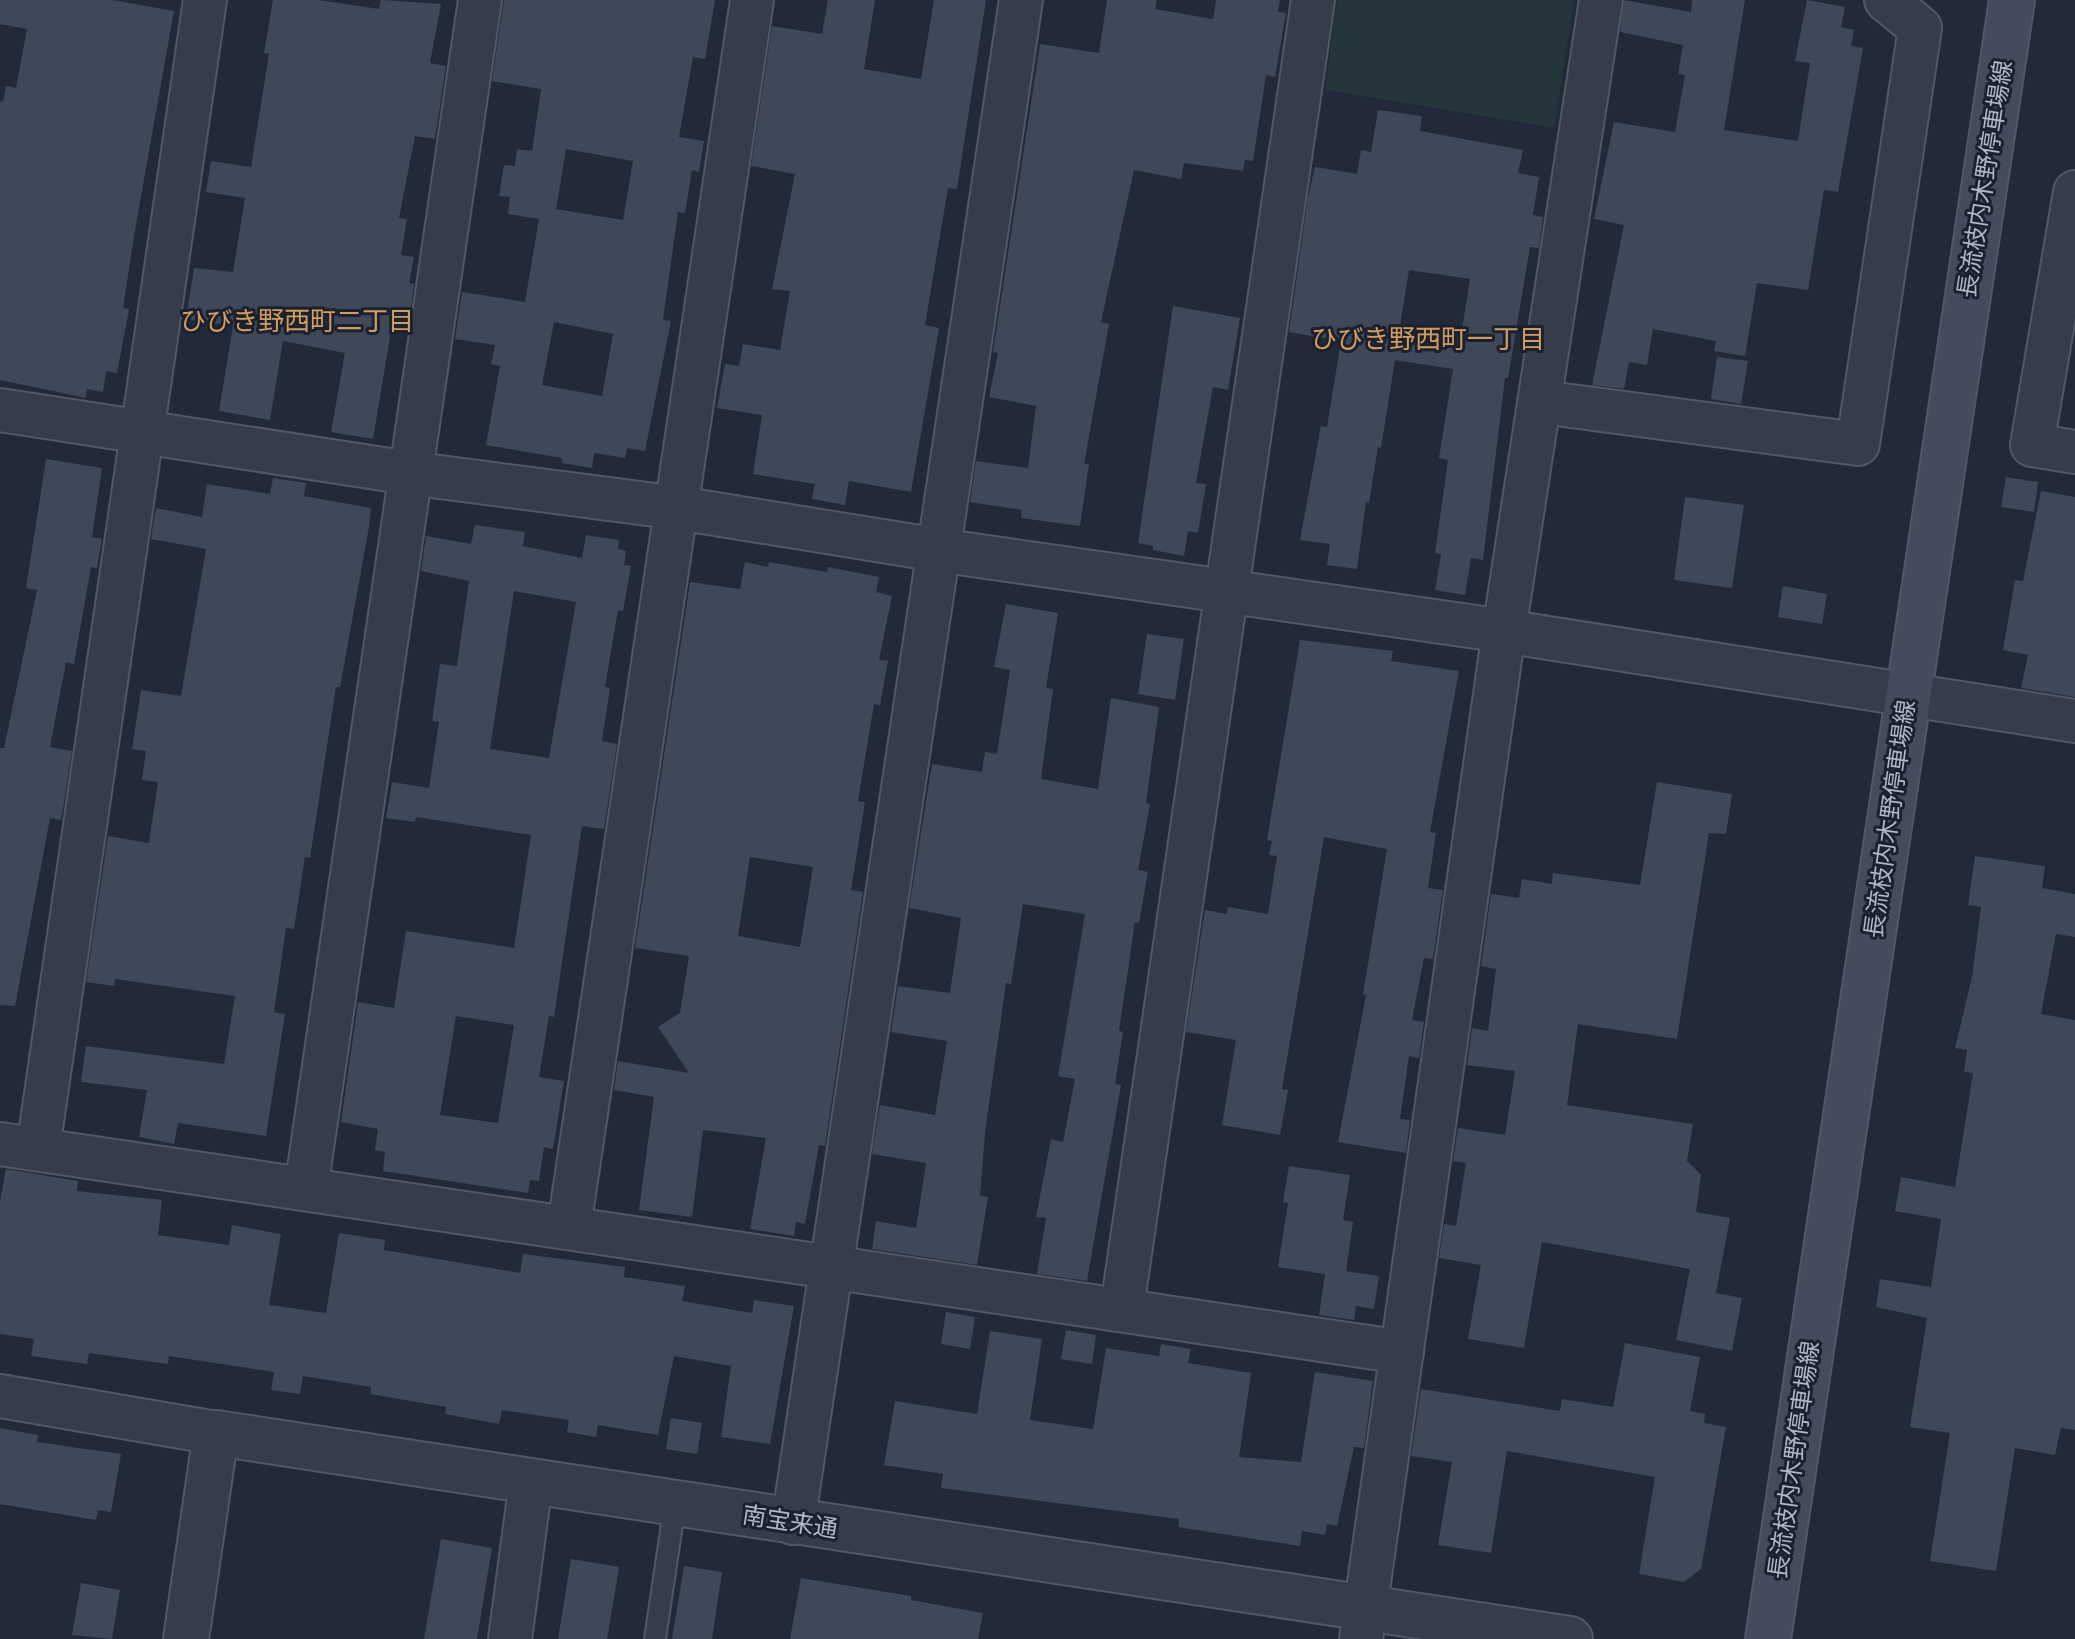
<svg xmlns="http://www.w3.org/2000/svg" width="2075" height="1639" font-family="'Fira Sans Condensed','Noto Sans JP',sans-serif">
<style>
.green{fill:#24363b}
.building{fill:#3e4859;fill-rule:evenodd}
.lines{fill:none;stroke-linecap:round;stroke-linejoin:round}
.service-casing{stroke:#515765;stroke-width:24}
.minor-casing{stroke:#515765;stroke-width:46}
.tertiary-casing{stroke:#515765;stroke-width:48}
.secondary-casing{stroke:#515765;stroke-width:48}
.service{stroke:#363c4a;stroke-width:20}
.minor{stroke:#363c4a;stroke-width:42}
.tertiary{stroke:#363c4a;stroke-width:44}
.secondary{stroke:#444b5d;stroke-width:44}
.labels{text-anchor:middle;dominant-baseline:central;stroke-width:6;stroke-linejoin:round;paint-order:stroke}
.street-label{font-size:24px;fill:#b1b7c6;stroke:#1b212f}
.neighbourhood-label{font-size:26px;fill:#d39d60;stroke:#1b212f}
</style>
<rect width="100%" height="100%" fill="#222a3a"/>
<polygon class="green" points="1337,0 1574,0 1554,128 1325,90"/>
<g class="building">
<polygon points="0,0 113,0 174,11 135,230 123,308 129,309 117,373 106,371 103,392 87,389 86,398 0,380 0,101 3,102 6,86 16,88 27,29 0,24"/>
<polygon points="273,0 318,0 379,9 381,0 441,4 430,63 446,66 435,139 415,136 399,218 407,219 401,255 414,257 409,283 414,284 408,327 392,325 373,439 331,432 345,353 283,341 270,420 219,411 233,326 186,319 194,268 233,272 245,198 206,192 211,161 251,167 269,54 264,53"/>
<path d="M504,0H715L705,59L693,57L679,137L704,141L699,172L692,170L685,213L678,212L663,320L671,321L645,451L627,448L625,458L594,453L592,468L562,463V458L486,445L500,366L491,364L495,345L455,339L462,292L525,302L539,219L508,214L510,197L499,196L504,165L515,166L517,149L532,151L541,89L492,81ZM566,149L633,161L623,220L556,209ZM554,322L613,334L602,396L542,385Z"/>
<polygon points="828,0 875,0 864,69 921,79 934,0 986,0 957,189 948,188 925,325 939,328 911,492 849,481 845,505 812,499 815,484 753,474 762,415 717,408 725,364 739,366 743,344 780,350 790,291 772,289 795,174 751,166 772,26 822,34"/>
<polygon points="1107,0 1157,0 1155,9 1213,19 1216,0 1280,0 1278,12 1286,13 1275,77 1266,75 1253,161 1245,160 1243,171 1184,163 1181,179 1134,170 1101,322 1109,324 1084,464 1089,464 1080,526 1021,518 1022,510 970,502 976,461 1028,468 1036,406 989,397 998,353 993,352 1040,44 1099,53"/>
<polygon points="1624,0 1691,12 1692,0 1745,0 1724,130 1798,141 1810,63 1795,61 1807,0 1845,7 1841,27 1854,30 1851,46 1863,48 1838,192 1824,190 1808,290 1757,283 1745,356 1714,351 1716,341 1653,329 1647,365 1629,362 1624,389 1592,385 1624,225 1594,219 1614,122 1675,132 1685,75 1678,74 1683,45 1620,32"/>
<path d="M1378,110L1422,116L1420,131L1523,150L1518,173L1539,177L1533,215L1543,217L1539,248L1530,247L1508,378H1505L1483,560L1471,558L1465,595L1435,590L1441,554L1435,553L1448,460L1439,458L1453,369L1395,360L1381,448L1378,447L1369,503L1366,502L1357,569L1327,565L1330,544L1300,540L1321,426L1327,427L1341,341L1289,332L1308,197L1315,167L1357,174L1361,150L1371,152ZM1409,270L1470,279L1461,336L1400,326Z"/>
<polygon points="1173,306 1240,318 1228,390 1213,387 1196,483 1206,484 1198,533 1188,531 1184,556 1153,550 1153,546 1138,543"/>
<polygon points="1717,357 1748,361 1741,404 1711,399"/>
<polygon points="46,459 102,468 92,537 102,539 97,568 91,567 74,664 66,662 50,747 72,751 66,790 61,820 50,818 15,1006 0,1005 0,748 4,748 37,590 26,588"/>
<polygon points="2006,477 2038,482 2034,512 2001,507"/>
<polygon points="273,478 306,483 304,496 371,508 369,527 340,687 336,687 310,858 305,857 294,929 286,928 274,1012 285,1014 266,1136 178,1123 174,1144 139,1137 147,1090 81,1082 86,1046 224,1064 235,996 115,979 114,986 86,982 108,836 149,843 158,782 142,780 146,751 132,749 141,690 181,696 206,549 151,539 153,525 156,508 202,517 207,484 270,494"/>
<polygon points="2041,491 2075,497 2075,697 2021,688 2028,655 2003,650 2015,580 2023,581"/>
<polygon points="1685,497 1744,505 1732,588 1674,580"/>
<path d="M475,525L525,532L523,546L582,558L586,535L619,540L618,549L626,551L624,565L631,566L623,611L618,610L605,687L610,688L602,741L617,744L604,829L582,826L554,1017L549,1016L539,1077L564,1081L553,1149L544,1147L539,1181L530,1180L528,1193L383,1171L385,1152L375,1150L378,1129L341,1122L358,1002L394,1008L406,931L514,948L531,835L416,817L415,822L386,818L392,782L429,788L439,722L432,721L440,664L457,666L469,581L421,571L426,536L471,544ZM514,591L576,602L549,758L490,749ZM456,1016L514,1025L498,1123L440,1115Z"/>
<path d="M745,562L768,567L769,562L827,572L828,567L879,577L876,592L892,596L879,660L888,661L880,705L874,704L858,801L865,802L851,890L863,892L825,1146L819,1145L805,1224L796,1222L794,1236L750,1229L766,1138L703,1130L692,1217L639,1210L654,1097L614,1090L618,1061L689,1073L658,1027L680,1013L689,956L635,948L690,582L740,589ZM750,857L813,867L800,947L738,936Z"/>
<polygon points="1783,586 1827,594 1822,624 1778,617"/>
<polygon points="1006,604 1058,613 1046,688 1053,689 1041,779 1098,789 1111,698 1159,707 1146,803 1150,804 1138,870 1148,872 1139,923 1135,922 1119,1031 1123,1032 1115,1084 1121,1085 1087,1281 1037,1274 1046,1218 1036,1217 1051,1139 1063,1142 1075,1079 1058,1076 1085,914 1023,904 1011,984 1006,983 985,1133 980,1196 988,1197 977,1265 872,1249 876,1221 916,1228 926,1163 872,1154 880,1105 935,1115 947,1041 891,1032 898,986 950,993 961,918 909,908 932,764 982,772 985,752 997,754 1010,670 994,667"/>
<polygon points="1147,634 1184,639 1175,700 1138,694"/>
<polygon points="1300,640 1393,651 1391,661 1459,671 1430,832 1436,833 1428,888 1443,890 1433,959 1424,958 1412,1020 1424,1022 1419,1058 1409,1056 1400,1119 1410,1120 1406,1153 1338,1142 1366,995 1363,994 1387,849 1324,837 1282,1089 1288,1090 1280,1135 1222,1125 1236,1040 1186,1032 1205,910 1227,914 1228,907 1268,914 1277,856 1269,855 1272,841 1267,840"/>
<polygon points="1657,782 1732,794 1726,834 1709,833 1677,1039 1578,1024 1567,1105 1693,1124 1687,1161 1701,1175 1696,1212 1730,1218 1716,1293 1742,1298 1732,1351 1676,1340 1690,1269 1542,1242 1524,1348 1468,1339 1481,1265 1439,1258 1444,1224 1456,1226 1466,1163 1453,1161 1458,1128 1505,1135 1515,1071 1467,1065 1472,1028 1488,1031 1496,969 1481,966 1491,894 1519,898 1522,879 1552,884 1553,873 1640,885"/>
<polygon points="1975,856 2045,866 2042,888 2075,894 2075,937 2056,934 2041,1014 2075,1020 2075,1430 2061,1428 2055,1455 2015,1448 1996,1571 1930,1561 1950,1433 1910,1427 1927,1318 1876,1307 1880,1279 1931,1287 1941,1219 1895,1211 1901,1177 1955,1187 1973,1073 1964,1072 1967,1050 1955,1048 1972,977 1981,907 1968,905"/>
<polygon points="1289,1166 1350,1175 1343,1220 1353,1222 1346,1271 1379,1276 1374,1309 1356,1306 1354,1320 1319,1315 1325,1274 1278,1267 1288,1203 1283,1202"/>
<polygon points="6,1169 78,1181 77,1191 162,1200 158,1235 229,1245 232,1225 281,1234 269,1305 326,1313 339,1233 385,1240 384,1250 520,1273 523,1254 625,1267 624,1277 685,1286 682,1301 752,1313 754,1300 794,1306 770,1444 721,1437 731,1366 674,1356 658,1435 598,1425 596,1437 567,1432 569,1420 502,1410 499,1424 445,1414 446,1407 370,1394 371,1387 303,1376 300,1394 271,1390 274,1372 169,1356 168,1364 89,1353 87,1364 31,1356 34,1339 0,1334 0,1201"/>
<polygon points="946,1312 975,1317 970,1349 941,1344"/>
<polygon points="1066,1330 1096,1335 1092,1364 1061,1359"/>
<polygon points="990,1331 1042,1339 1030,1420 1093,1429 1106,1348 1159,1356 1161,1344 1191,1349 1188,1363 1251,1373 1239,1457 1301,1462 1315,1372 1373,1381 1364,1448 1354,1447 1337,1526 1327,1524 1325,1535 1302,1531 1300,1546 1178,1527 1179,1519 941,1488 943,1474 884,1465 895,1401 977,1414"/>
<polygon points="1625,1343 1700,1357 1690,1411 1705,1414 1704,1423 1726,1427 1701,1569 1684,1582 1639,1574 1655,1477 1507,1451 1491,1553 1438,1545 1452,1462 1411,1456 1421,1389 1560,1411 1562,1399 1613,1407"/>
<polygon points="671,1418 702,1423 697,1454 666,1449"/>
<polygon points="0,1428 38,1435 37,1442 121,1454 111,1512 98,1510 96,1520 0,1504"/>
<polygon points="441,1539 492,1548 477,1639 424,1639"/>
<polygon points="571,1559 619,1567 607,1639 558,1639"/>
<polygon points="684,1566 722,1572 712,1639 672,1639"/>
<polygon points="801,1578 911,1596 911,1600 983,1613 978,1639 790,1639"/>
<polygon points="81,1583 120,1590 112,1639 72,1635"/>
</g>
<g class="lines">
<g class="service-casing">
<polyline id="service" points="655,1639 675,1504"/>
</g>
<g class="minor-casing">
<g id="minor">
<polyline points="2075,192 2032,445 2075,452"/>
<polyline points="1541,402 1858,444 1920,28 1886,0"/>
<polyline points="0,410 409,473 678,508 938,550 1504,631 2075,721"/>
<polyline points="0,1144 1402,1352"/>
<polyline points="38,1149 205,0"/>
<polyline points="306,1189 480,0"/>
<polyline points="569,1227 752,0"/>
<polyline points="1122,1308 1313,0"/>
<polyline points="0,1396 216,1433"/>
<polyline points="793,1523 1021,0"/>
<polyline points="510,1639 531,1482"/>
<polyline points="1361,1639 1504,631 1601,0"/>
</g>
</g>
<g class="tertiary-casing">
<polyline id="tertiary" points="186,1639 216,1433 1570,1639"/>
</g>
<g class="secondary-casing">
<polyline id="secondary" points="1768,1639 2012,0"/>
</g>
<use href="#service" class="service"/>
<use href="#minor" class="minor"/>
<use href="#tertiary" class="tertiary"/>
<use href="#secondary" class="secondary"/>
</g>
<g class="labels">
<g class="street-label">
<text transform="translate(1985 179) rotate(-81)">長流枝内木野停車場線</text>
<text transform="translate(1890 819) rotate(-82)">長流枝内木野停車場線</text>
<text transform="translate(1794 1460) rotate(-82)">長流枝内木野停車場線</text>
<text transform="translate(790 1522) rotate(9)">南宝来通</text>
</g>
<g class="neighbourhood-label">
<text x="297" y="321">ひびき野西町二丁目</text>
<text x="1428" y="339">ひびき野西町一丁目</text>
</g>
</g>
</svg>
